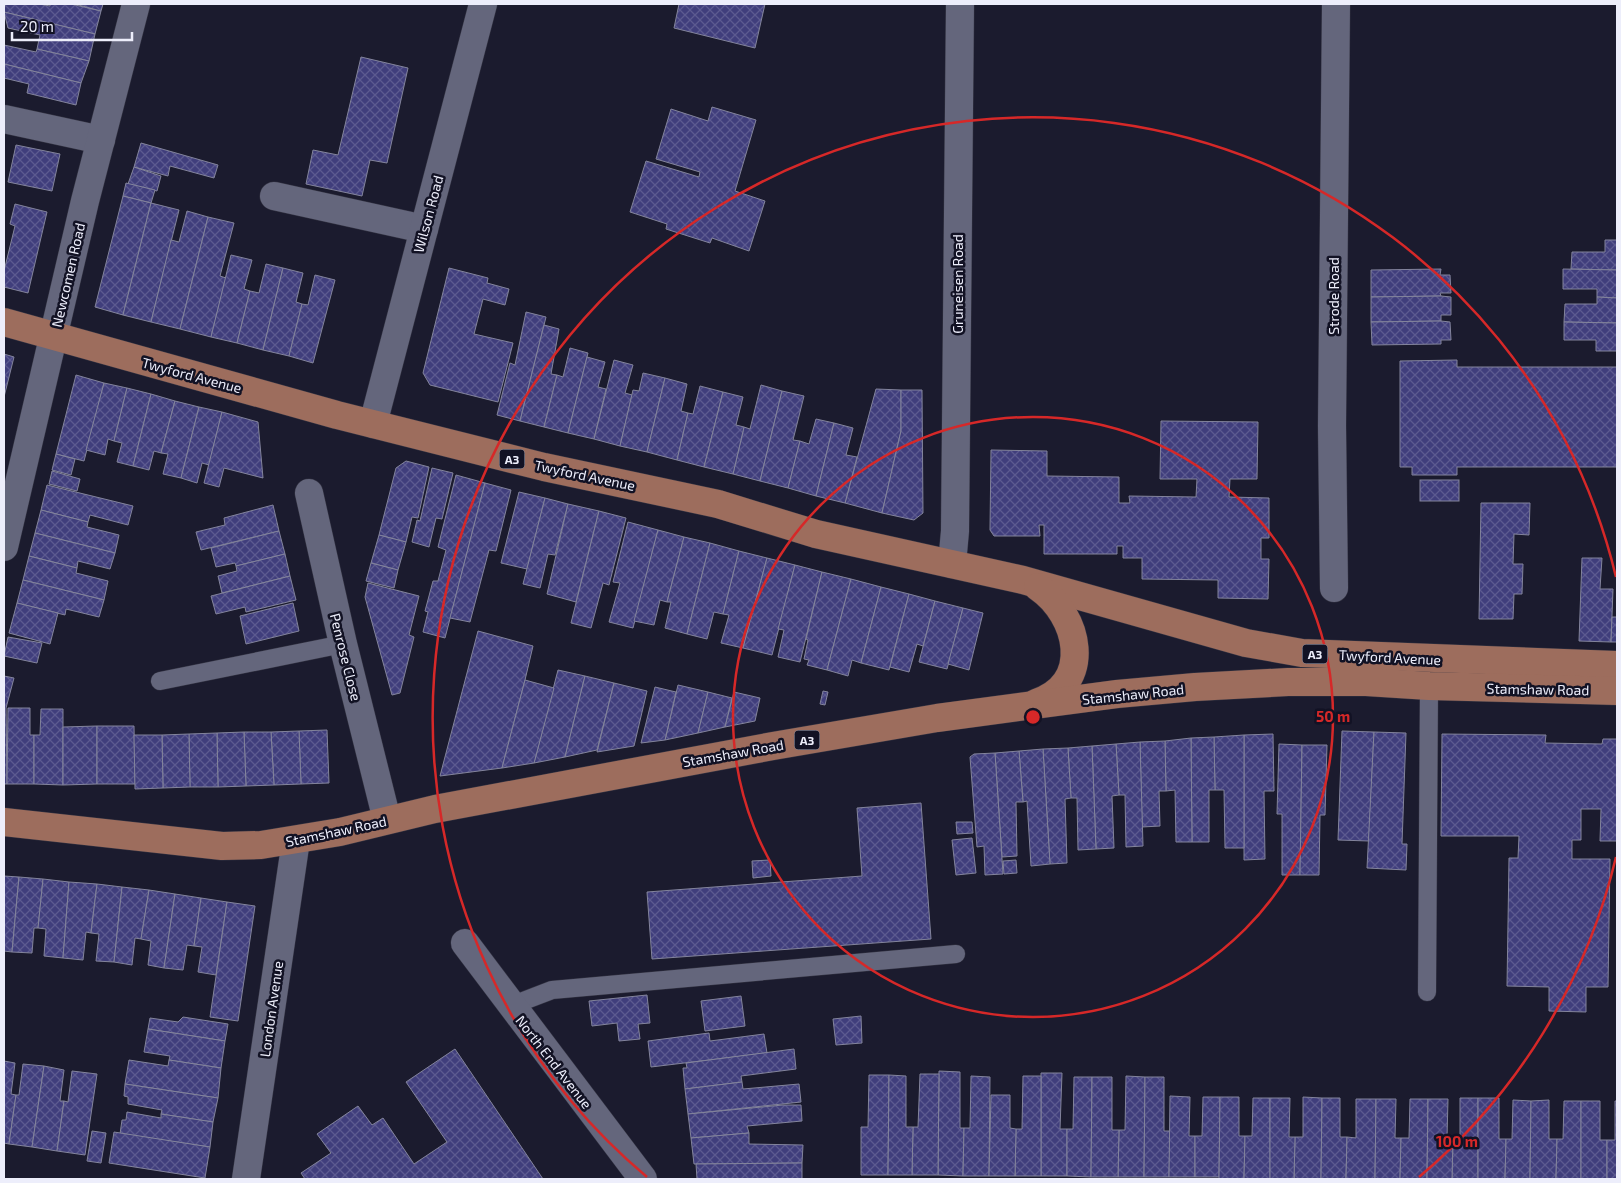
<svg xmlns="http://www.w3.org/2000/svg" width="1621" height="1183" font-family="'Exo 2',sans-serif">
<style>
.building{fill:url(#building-cross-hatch);stroke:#83849c}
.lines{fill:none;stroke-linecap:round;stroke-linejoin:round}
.lane-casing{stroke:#343443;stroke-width:19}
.street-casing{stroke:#343443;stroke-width:29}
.primary-casing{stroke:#343443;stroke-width:29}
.lane{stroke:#64667c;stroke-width:18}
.street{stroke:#64667c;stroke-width:28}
.primary{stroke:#9d6d5d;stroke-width:28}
.ring{fill:none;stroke:#d62828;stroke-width:2.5}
.labels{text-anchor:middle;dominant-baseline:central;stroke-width:5;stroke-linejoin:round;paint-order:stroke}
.shield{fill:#121224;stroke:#abacba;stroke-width:1}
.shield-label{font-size:12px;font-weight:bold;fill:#edeefb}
.street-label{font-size:14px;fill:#edeefb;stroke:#121224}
.centre{fill:#d62828;stroke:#121224;stroke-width:2.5}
.ring-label{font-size:15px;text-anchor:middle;font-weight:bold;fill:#d62828;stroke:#121224;stroke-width:5;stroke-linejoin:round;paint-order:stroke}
</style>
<defs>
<pattern id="building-cross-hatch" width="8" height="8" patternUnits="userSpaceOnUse" patternTransform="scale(1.25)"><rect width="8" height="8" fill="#403e7c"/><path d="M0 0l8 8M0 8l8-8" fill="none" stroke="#5c5a90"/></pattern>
</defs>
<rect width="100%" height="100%" fill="#1b1b2e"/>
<g class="building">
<polygon points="5,4 39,4 50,6 50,4 71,4 101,11 95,34 4,12"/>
<polygon points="75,4 103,4 101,11"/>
<polygon points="679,4 765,4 755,48 674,28"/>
<polygon points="4,12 95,34 89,61 37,49 40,35 8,28"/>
<polygon points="4,45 36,52 37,49 89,61 81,83 4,64"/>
<polygon points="361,57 408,68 387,163 370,160 362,196 306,184 313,150 338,155"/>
<polygon points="4,64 81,83 76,105 27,93 29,84 4,78"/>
<polygon points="712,107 756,120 735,191 765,201 749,251 712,238 710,243 666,229 667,224 630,212 646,161 699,177 700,172 656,159 671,109 708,121"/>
<polygon points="141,143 218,165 214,178 170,166 168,176 134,167"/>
<polygon points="16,145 60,154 52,191 8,182"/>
<polygon points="134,167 161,176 157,191 128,184"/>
<polygon points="126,183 155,190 151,203 123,196"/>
<polygon points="123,196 151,203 123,315 95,307"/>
<polygon points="151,203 179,210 151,322 123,315"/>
<polygon points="15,204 47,212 28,293 4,287 4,271 15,226 10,224"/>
<polygon points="187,211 208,217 180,329 151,322 171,240 179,242"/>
<polygon points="208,217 234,223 220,276 226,278 211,337 180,329"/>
<polygon points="1605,240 1617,240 1617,270 1571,269 1572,252 1605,252"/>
<polygon points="231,255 252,260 244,289 250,291 237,343 211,337"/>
<polygon points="266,264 283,268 263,350 237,343 250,291 259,293"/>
<polygon points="283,268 303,273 296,302 302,304 289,356 263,350"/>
<polygon points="449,268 488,278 487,283 509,289 505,305 483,299 474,334 513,343 498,402 430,385 423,373"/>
<polygon points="1441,269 1440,275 1450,275 1451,293 1440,293 1441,296 1371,297 1371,270"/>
<polygon points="1563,269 1617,270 1617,298 1597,297 1597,289 1563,289"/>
<polygon points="315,275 335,280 313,363 289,356 302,304 308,305"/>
<polygon points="1441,296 1451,297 1451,315 1441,315 1441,321 1371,322 1371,297"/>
<polygon points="1597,297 1617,298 1617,323 1564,322 1565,304 1597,304"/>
<polygon points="526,312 546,317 520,421 497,415 510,363 515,365"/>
<polygon points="1441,321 1450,322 1451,340 1441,340 1441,344 1372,345 1371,322"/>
<polygon points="1564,322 1617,323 1617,351 1596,351 1596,340 1564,340"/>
<polygon points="544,325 559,329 551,374 557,375 544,427 520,421"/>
<polygon points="570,348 588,353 568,433 544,427 557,375 563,377"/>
<polygon points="4,354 14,357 4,397"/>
<polygon points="587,357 605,362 598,387 606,389 594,439 568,433"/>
<polygon points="614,360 633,365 625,393 632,395 620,446 594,439"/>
<polygon points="1457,360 1457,367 1617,367 1617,467 1457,467 1457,475 1412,475 1412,467 1400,467 1400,361"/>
<polygon points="643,373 665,378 647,452 620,446 633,390 639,391"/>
<polygon points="76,375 104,383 84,461 56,454"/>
<polygon points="665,378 687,384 681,411 688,413 677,460 647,452"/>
<polygon points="104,383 127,388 114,441 108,439 105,455 86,450"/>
<polygon points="761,385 782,391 760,481 733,474 744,427 750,429"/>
<polygon points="700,386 723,392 704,467 677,460 688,413 693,414"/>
<polygon points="127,388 151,394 133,466 117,462 122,443 114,441"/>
<polygon points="876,389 901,390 901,431 882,513 845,503"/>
<polygon points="901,390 922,390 923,513 914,520 882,513 901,431"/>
<polygon points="782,391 804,396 793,440 800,441 788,488 760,481"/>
<polygon points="723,392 743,397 736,425 744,427 733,474 704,467"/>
<polygon points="151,394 175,401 161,453 154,451 149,470 133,466"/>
<polygon points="175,401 199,407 181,478 163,474 168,454 161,453"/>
<polygon points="199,407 222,412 209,465 202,463 197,483 181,478"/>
<polygon points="222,412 258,422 263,478 224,468 219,487 204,483"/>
<polygon points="816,419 834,423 816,496 788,488 800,441 809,444"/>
<polygon points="1161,421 1258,422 1257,479 1230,479 1229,497 1269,498 1269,538 1261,538 1261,559 1269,559 1268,599 1218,598 1218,580 1142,579 1142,558 1123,558 1123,546 1117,546 1117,554 1044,554 1044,525 1039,525 1040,536 994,536 990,530 991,450 1047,451 1047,476 1119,477 1119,503 1130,503 1129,496 1196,497 1197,479 1160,479"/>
<polygon points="834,423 853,428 846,455 857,457 845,503 816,496"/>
<polygon points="56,454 75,459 71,475 52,470"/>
<polygon points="406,461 429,467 418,518 412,517 406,542 379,535 396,468"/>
<polygon points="432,468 453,473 442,519 436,518 429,547 412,542 417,520 420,521"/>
<polygon points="52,471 80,479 77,491 49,484"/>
<polygon points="456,475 485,483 445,638 423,632 428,612 425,611 433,581 438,581 446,550 438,547"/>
<rect x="1420" y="480" width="39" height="21"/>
<polygon points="485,483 511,490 496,551 489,550 470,622 450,618"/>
<polygon points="47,485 133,506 128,525 90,515 88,522 41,510"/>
<polygon points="519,492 545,498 527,569 501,563"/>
<polygon points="545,498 568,504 555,555 548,554 540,588 523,584"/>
<polygon points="1481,503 1530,503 1529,535 1514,534 1513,564 1523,564 1522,594 1514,594 1513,619 1479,619"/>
<polygon points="568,504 599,511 576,602 547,594"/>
<polygon points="273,505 279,531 201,550 196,532 225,525 224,518"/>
<polygon points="41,510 88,522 87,527 119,535 115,553 35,533"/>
<polygon points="599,511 626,518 609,585 603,583 591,628 571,623"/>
<polygon points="628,522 658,530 633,628 609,622 620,583 613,582"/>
<polygon points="658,530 684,537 667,602 660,600 654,625 634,621"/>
<polygon points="279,531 285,554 236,566 235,563 216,567 211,548"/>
<polygon points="35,533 115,553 110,569 78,561 77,568 29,556"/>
<polygon points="379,535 406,542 398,570 371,563"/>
<polygon points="684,537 710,543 687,634 665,628 671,602 667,602"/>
<polygon points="710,543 739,551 723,614 714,612 707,639 687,634"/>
<polygon points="739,551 767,558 743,648 721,643 729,615 723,614"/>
<polygon points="285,554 290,576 222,593 218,576 237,571 236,566"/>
<polygon points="29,556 77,568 76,573 108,581 104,600 23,580"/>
<polygon points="767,558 795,565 772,655 743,648"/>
<polygon points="1582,558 1602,558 1600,589 1613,589 1611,642 1579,641"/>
<polygon points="371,563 398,570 394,588 366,581"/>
<polygon points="795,565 822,572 800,662 778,657 784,630 778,629"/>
<polygon points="822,572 851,579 827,670 807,665 809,660 804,659 808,640 806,639"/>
<polygon points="290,576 296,600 246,612 245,607 216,614 211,596"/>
<polygon points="851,579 881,587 861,663 852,660 848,676 827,670"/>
<polygon points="23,580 104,600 99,617 66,609 65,615 17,603"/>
<polygon points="368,583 419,596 409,635 414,637 400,693 392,695 365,597"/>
<polygon points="881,587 909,594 889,670 861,663"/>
<polygon points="909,594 935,601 923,646 917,644 909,672 890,667"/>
<polygon points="935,601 963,608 947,669 919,662"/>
<polygon points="17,603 58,613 50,644 9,633"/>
<polygon points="293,603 299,631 246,644 240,616"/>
<polygon points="963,608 983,613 969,670 948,664"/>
<polygon points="1612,617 1617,617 1617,642 1611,642"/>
<polygon points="478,631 533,646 525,680 502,768 440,776"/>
<polygon points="8,637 42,643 37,663 4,656"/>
<polygon points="558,670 585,676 565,757 534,763"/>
<polygon points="4,676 14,678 6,708 7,784 4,784"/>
<polygon points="585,676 614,683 597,750 565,757"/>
<polygon points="525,680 554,688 534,763 502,768"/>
<polygon points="614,683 647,691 634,746 597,752"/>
<polygon points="678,685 708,692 698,733 665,740"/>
<polygon points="655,687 676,692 665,740 641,743"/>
<polygon points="823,691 828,692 825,705 820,704"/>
<polygon points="708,692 732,698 725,727 698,733"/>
<polygon points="734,692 760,698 755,721 725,727"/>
<polygon points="8,708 30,708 30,735 34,735 34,784 7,784"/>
<polygon points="41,709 63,709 63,785 34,784 34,735 40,735"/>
<polygon points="97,726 97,784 63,785 63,727"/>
<polygon points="97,726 134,726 135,784 97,784"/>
<polygon points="327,730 329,783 301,784 299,731"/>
<polygon points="299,731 301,784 274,785 271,732"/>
<polygon points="1342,731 1374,732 1369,841 1338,840"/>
<polygon points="244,732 271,732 274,785 246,786"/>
<polygon points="244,732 246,786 218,787 217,733"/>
<polygon points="1374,732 1406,733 1402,844 1407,844 1406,870 1367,868"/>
<polygon points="217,733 218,787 190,787 189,734"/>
<polygon points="189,734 190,787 163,788 162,735"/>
<polygon points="1273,734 1274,791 1264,791 1265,859 1244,860 1244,735"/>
<polygon points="1442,734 1546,735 1545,743 1602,744 1603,739 1617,739 1617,841 1600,841 1601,809 1581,809 1581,840 1572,840 1572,859 1610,859 1608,987 1586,987 1586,1012 1549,1011 1549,987 1507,986 1509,858 1518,858 1519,836 1441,836"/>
<polygon points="134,735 162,735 163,788 135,789"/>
<polygon points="1244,735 1244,848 1225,848 1224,790 1215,790 1214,737"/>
<polygon points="1214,737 1215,790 1209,790 1209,842 1192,842 1191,738"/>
<polygon points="1191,738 1192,842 1176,842 1175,790 1166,791 1165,741"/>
<polygon points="1165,741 1166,791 1159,791 1160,826 1142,827 1140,742"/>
<polygon points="1140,742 1143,846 1126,847 1125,795 1119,795 1116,744"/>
<polygon points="1116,744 1119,795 1112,796 1114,848 1096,849 1092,746"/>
<polygon points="1279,744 1302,745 1300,875 1282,875 1282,814 1277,814"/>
<polygon points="1302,745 1327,745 1325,815 1320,815 1319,875 1300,875"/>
<polygon points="1092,746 1096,849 1078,850 1077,798 1071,798 1068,748"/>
<polygon points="1068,748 1071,798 1065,799 1067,863 1050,864 1043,749"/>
<polygon points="1043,749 1050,864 1031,866 1027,801 1023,802 1019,751"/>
<polygon points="1019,751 1023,802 1016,802 1017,856 1002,857 995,753"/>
<polygon points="995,753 1003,874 985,875 984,846 977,847 970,757 974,754"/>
<polygon points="921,803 931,939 652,959 647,892 862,876 857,808"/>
<polygon points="956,822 972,822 973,833 957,834"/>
<polygon points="972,838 976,873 956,875 952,840"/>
<polygon points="770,860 771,876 753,878 752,861"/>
<polygon points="1016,860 1017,873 1004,874 1003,861"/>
<polygon points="4,876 19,877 12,952 4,951"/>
<polygon points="19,877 43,879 38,928 34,928 32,953 12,952"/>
<polygon points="43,879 69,882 63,958 44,956 46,929 38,928"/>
<polygon points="69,882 97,884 91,933 86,932 83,960 63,958"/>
<polygon points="97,884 122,887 114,962 96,961 99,934 91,933"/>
<polygon points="122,887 149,890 141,939 135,938 132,965 114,962"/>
<polygon points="149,890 175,894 164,968 148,965 151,941 141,939"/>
<polygon points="175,894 201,898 194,946 187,945 183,970 164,968"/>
<polygon points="201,898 227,902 216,975 198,972 202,947 194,946"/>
<polygon points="227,902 255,906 238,1021 210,1017"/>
<polygon points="647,995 650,1023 638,1024 640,1039 619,1041 617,1023 592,1026 589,1001"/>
<polygon points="741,996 745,1026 705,1031 701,1001"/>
<polygon points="861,1016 862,1043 836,1045 833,1019"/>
<polygon points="183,1017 228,1024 225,1041 148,1029 150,1018 178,1022"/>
<polygon points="148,1029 225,1041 221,1068 169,1060 170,1056 144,1052"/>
<polygon points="709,1033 710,1041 764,1034 767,1053 651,1067 648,1041"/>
<polygon points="455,1049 543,1179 305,1179 301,1173 331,1153 317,1134 358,1106 372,1125 383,1118 414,1164 447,1142 406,1082"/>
<polygon points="794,1049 796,1069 741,1076 742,1082 685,1089 683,1068 687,1068 686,1063"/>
<polygon points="129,1060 168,1066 169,1060 221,1068 218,1098 125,1084"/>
<polygon points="4,1061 15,1063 11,1094 16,1095 9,1144 4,1143"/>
<polygon points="23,1064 44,1066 32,1147 9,1144 16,1095 19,1095"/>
<polygon points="44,1066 64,1070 60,1101 64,1101 57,1151 32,1147"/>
<polygon points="72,1071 97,1074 85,1155 57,1151 64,1101 68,1102"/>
<polygon points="939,1071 960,1072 960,1128 964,1128 963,1176 938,1175"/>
<polygon points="1041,1073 1062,1073 1060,1129 1067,1129 1067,1176 1041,1176"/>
<polygon points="920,1074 939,1074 938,1175 912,1175 913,1127 918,1127"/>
<polygon points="869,1075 889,1075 888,1175 861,1175 861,1127 868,1127"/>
<polygon points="889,1075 906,1076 906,1127 913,1127 912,1175 888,1175"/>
<polygon points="971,1076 990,1077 989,1176 963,1176 964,1128 970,1128"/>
<polygon points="1023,1076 1041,1076 1041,1176 1015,1176 1016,1129 1022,1129"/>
<polygon points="1126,1076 1145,1077 1144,1177 1118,1177 1119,1130 1125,1130"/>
<polygon points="1074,1077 1092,1077 1091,1177 1067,1176 1067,1129 1073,1129"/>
<polygon points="1092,1077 1112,1077 1112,1130 1119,1130 1118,1177 1091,1177"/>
<polygon points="1145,1077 1164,1077 1164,1131 1170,1131 1169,1177 1144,1177"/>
<polygon points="742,1082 743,1089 799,1084 801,1102 688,1114 685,1089"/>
<polygon points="125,1084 218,1098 213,1122 161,1114 162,1110 128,1104 128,1097 124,1096"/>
<polygon points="991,1095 1010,1095 1010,1128 1016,1129 1015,1176 989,1176"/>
<polygon points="1170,1096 1190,1097 1189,1136 1195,1136 1195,1177 1169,1177"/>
<polygon points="1203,1097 1220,1097 1219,1177 1195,1177 1195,1136 1202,1136"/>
<polygon points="1220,1097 1239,1097 1239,1136 1245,1136 1244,1179 1219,1179"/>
<polygon points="1303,1097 1322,1098 1321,1179 1294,1179 1295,1137 1303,1137"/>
<polygon points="1253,1098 1270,1098 1270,1179 1244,1179 1245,1136 1252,1136"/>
<polygon points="1270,1098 1290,1098 1289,1137 1295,1137 1294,1179 1270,1179"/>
<polygon points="1322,1098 1340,1098 1340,1137 1347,1137 1346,1179 1321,1179"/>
<polygon points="1460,1098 1478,1098 1478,1179 1452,1179 1453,1138 1460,1138"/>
<polygon points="1478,1098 1499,1098 1499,1139 1506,1139 1505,1179 1478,1179"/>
<polygon points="1356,1099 1376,1099 1375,1179 1346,1179 1347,1137 1356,1138"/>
<polygon points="1376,1099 1396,1099 1395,1138 1401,1138 1400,1179 1375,1179"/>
<polygon points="1410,1099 1428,1099 1427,1179 1400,1179 1401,1138 1409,1138"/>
<polygon points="1428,1099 1448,1099 1447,1138 1453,1138 1452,1179 1427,1179"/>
<polygon points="1513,1100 1531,1101 1530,1179 1505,1179 1506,1139 1512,1139"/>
<polygon points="1549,1100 1549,1139 1557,1139 1556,1179 1530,1179 1531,1101"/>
<polygon points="1564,1101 1581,1101 1581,1179 1556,1179 1557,1139 1563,1139"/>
<polygon points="1581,1101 1600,1101 1600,1140 1607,1140 1607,1179 1581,1179"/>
<polygon points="1615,1101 1617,1101 1617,1179 1607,1179 1607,1140 1615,1140"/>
<polygon points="783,1105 801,1105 802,1121 747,1126 749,1133 691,1138 688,1114"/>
<polygon points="127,1112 161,1118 161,1114 213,1122 210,1147 120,1134 122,1120 126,1120"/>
<polygon points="92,1131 106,1133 101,1163 87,1161"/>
<polygon points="114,1132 210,1147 205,1178 109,1163"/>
<polygon points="749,1133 749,1144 803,1145 802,1163 694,1164 691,1138"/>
<polygon points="802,1163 802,1179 697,1179 696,1164"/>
</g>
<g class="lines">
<g class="lane-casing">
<g id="lane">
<polyline points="160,681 343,644"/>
<polyline points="1427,992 1429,686"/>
<polyline points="510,1006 552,990 956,954"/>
</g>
</g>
<g class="street-casing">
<g id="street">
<polyline points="4,119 101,140"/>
<polyline points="274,196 424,229"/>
<polyline points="373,424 483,4"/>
<polyline points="309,493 343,644 387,820"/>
<polyline points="4,547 85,201 136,4"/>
<polyline points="952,564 955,531 960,4"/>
<polyline points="1334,588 1332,426 1336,4"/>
<polyline points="465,943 643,1179"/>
<polyline points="246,1179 296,840"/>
</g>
</g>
<g class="primary-casing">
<g id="primary">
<polyline points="4,322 337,415 544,467 718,504 816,534 1023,580 1246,643 1302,653 1617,665"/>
<path d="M1036,703C1095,683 1079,615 1038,587"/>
<polyline points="4,822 222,846 261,845 340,832 435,809 773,746 937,718 1117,694 1195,687 1288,682 1366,682 1429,686 1617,691"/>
</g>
</g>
<use href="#lane" class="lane"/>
<use href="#street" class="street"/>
<use href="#primary" class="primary"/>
</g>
<g class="ring">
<circle cx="1033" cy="717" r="300"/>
<path d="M1616 857A600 600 0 0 1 1419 1177M647 1177A600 600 0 1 1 1616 577"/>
</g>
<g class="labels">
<g class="shield">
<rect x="499.5" y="449.5" width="25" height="19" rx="4"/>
<rect x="1302.5" y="644.5" width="25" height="19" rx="4"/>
<rect x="794.5" y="730.5" width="25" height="19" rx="4"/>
</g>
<g class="shield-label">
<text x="512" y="459">A3</text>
<text x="1315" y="654">A3</text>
<text x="807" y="740">A3</text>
</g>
<g class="street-label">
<text transform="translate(428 214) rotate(-75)">Wilson Road</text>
<text transform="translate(68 275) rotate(-77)">Newcomen Road</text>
<text transform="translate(957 284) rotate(-90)">Gruneisen Road</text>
<text transform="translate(1333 296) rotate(-90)">Strode Road</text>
<text transform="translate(192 375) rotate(15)">Twyford Avenue</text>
<text transform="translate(585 475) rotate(12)">Twyford Avenue</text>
<text transform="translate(346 657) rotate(76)">Penrose Close</text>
<text transform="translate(1390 657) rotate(3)">Twyford Avenue</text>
<text transform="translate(1538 689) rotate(1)">Stamshaw Road</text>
<text transform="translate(1133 694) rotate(-6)">Stamshaw Road</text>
<text transform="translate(733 753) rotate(-10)">Stamshaw Road</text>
<text transform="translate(336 831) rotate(-12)">Stamshaw Road</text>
<text transform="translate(271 1009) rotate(-82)">London Avenue</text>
<text transform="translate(554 1062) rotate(52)">North End Avenue</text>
</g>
</g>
<circle cx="1033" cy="717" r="8" class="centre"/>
<g class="ring-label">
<text x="1333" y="722">50 m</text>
<text x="1457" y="1147">100 m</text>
</g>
<rect width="1621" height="1183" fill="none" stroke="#edeefb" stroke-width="10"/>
<path d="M12 32v8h120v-8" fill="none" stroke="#edeefb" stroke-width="2.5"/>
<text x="20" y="32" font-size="15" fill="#edeefb" stroke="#121224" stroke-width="4" paint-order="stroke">20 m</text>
</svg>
